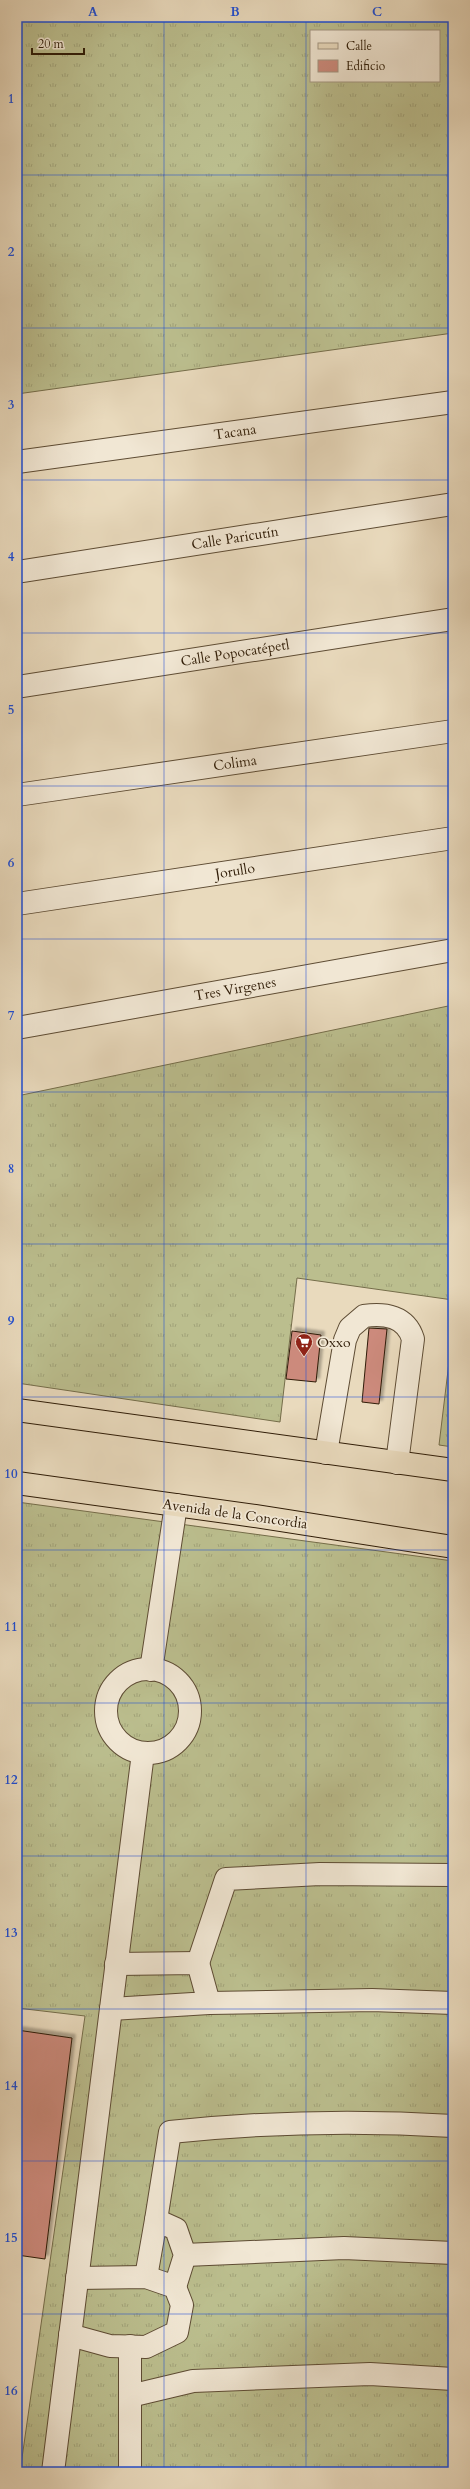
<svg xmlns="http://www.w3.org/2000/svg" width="470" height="2489" font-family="Cardo,serif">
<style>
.grass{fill:url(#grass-tufts);stroke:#756d4a;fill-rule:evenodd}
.building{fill:#cc8a7c;stroke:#2f1c07;filter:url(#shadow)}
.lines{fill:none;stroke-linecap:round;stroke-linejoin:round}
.minor-casing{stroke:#5e4c34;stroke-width:24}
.major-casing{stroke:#2f1c07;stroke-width:24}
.minor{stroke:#f1e7d4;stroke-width:22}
.major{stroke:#e9dabd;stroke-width:22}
.grid{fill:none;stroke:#1d4ed8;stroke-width:1;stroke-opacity:0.55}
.labels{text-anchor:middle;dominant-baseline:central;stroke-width:3.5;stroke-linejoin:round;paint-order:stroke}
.street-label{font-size:14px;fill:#2f1c07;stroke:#f1e7d4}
.poi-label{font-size:14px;fill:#2f1c07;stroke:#f1e7d4;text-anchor:start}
.neatline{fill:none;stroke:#1d4ed8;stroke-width:1.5}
.grid-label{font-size:13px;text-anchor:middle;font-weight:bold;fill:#1d4ed8}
</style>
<defs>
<pattern id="grass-tufts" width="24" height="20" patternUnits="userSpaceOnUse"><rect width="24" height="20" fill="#bbbe8e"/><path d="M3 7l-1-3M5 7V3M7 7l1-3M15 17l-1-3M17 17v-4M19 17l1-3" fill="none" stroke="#a1a379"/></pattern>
<filter id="shadow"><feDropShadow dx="3.5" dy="-3.5" stdDeviation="1" flood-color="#0004"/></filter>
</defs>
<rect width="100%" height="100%" fill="#e9dabd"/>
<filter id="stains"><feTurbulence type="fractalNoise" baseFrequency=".005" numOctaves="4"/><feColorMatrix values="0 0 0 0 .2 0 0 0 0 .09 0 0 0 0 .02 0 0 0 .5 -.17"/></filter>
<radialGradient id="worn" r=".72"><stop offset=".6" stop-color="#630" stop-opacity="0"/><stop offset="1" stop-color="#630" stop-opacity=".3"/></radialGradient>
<g class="grass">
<path d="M17,17H453V333L17,394ZM311,31H439V81H311Z"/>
<polygon points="453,1005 453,1300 297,1278 280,1422 17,1383 17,1096"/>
<polygon points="453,1329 453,1447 439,1445"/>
<polygon points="17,1502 453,1561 453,2472 20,2472 85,2016 17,2008"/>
</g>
<g class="building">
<polygon points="369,1328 387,1329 379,1404 362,1402"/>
<polygon points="292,1331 321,1335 316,1382 286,1379"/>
<polygon points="17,2030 72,2038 45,2259 17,2255"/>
</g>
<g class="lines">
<g class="minor-casing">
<g id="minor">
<polyline points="17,462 453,402"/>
<polyline points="17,572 453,504"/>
<polyline points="17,687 453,619"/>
<polyline points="17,795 453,731"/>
<polyline points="17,904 453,838"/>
<polyline points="17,1028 453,950"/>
<path d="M326,1453L345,1340L350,1328L364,1316C385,1313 406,1316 413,1339L397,1463"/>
<circle cx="148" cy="1711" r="42"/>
<polyline points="151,1670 176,1505"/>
<polyline points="198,1963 226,1879 320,1874 453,1875"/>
<polyline points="209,2003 372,2000 453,2003"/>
<polyline points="111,2009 209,2003 198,1963 116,1964"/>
<path d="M156,2220L170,2132C265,2122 358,2120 453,2126"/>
<polyline points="185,2255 344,2248 453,2253"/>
<polyline points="146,2277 156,2220 176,2229 185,2255 175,2287"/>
<polyline points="70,2335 110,2346 146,2347 177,2332 182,2305 175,2287 146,2277 77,2278"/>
<polyline points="130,2346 130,2472"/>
<polyline points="130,2396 193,2381 370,2374 453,2379"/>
<polyline points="53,2472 143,1753"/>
</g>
</g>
<g class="major-casing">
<g id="major">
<polyline points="17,1410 453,1470"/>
<polyline points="17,1483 255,1516 453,1547"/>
</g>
</g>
<use href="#minor" class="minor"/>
<use href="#major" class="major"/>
</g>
<path class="grid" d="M164,17V2472M306,17V2472M17,175H453M17,328H453M17,480H453M17,633H453M17,786H453M17,939H453M17,1092H453M17,1244H453M17,1397H453M17,1550H453M17,1703H453M17,1856H453M17,2009H453M17,2161H453M17,2314H453"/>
<defs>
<g id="supermarket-pin" transform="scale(0.9)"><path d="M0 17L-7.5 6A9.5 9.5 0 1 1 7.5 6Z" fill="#8f2418" stroke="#f1e7d4"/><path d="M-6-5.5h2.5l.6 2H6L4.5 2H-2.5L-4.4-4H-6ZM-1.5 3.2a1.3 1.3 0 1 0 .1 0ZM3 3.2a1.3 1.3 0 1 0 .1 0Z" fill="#fff"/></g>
</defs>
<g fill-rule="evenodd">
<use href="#supermarket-pin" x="304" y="1342"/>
</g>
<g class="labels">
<g class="street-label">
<text transform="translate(235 432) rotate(-8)">Tacana</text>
<text transform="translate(235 538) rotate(-9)">Calle Paricutín</text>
<text transform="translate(235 653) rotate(-9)">Calle Popocatépetl</text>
<text transform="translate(235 763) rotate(-8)">Colima</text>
<text transform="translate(235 871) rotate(-9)">Jorullo</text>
<text transform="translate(235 989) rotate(-10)">Tres Virgenes</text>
<text transform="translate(235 1514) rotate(8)">Avenida de la Concordia</text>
</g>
<g class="poi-label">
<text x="317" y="1342">Oxxo</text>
</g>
</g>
<rect width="470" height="2489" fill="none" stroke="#e9dabd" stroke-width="44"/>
<rect x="310" y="30" width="130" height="52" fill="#f1e7d4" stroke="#a39682"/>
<rect x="318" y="43" width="20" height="6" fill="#e9dabd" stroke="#a39682"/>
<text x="346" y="50" font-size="12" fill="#2f1c07">Calle</text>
<rect x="318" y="60" width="20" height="12" fill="#cc8a7c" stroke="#a39682"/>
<text x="346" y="70" font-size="12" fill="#2f1c07">Edificio</text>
<path d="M32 48v6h52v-6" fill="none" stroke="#2f1c07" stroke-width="2"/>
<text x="38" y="48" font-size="12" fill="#2f1c07" stroke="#f1e7d4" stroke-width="3" paint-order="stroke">20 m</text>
<rect x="22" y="22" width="426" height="2445" class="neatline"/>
<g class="grid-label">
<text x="93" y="16">A</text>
<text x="235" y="16">B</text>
<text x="377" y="16">C</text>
<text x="11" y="103">1</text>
<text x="11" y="256">2</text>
<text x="11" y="409">3</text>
<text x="11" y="561">4</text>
<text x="11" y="714">5</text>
<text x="11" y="867">6</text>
<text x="11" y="1020">7</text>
<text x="11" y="1173">8</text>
<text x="11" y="1325">9</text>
<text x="11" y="1478">10</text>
<text x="11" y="1631">11</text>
<text x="11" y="1784">12</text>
<text x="11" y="1937">13</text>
<text x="11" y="2090">14</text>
<text x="11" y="2242">15</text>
<text x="11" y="2395">16</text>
</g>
<rect width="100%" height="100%" filter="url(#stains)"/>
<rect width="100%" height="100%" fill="url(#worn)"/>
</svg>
